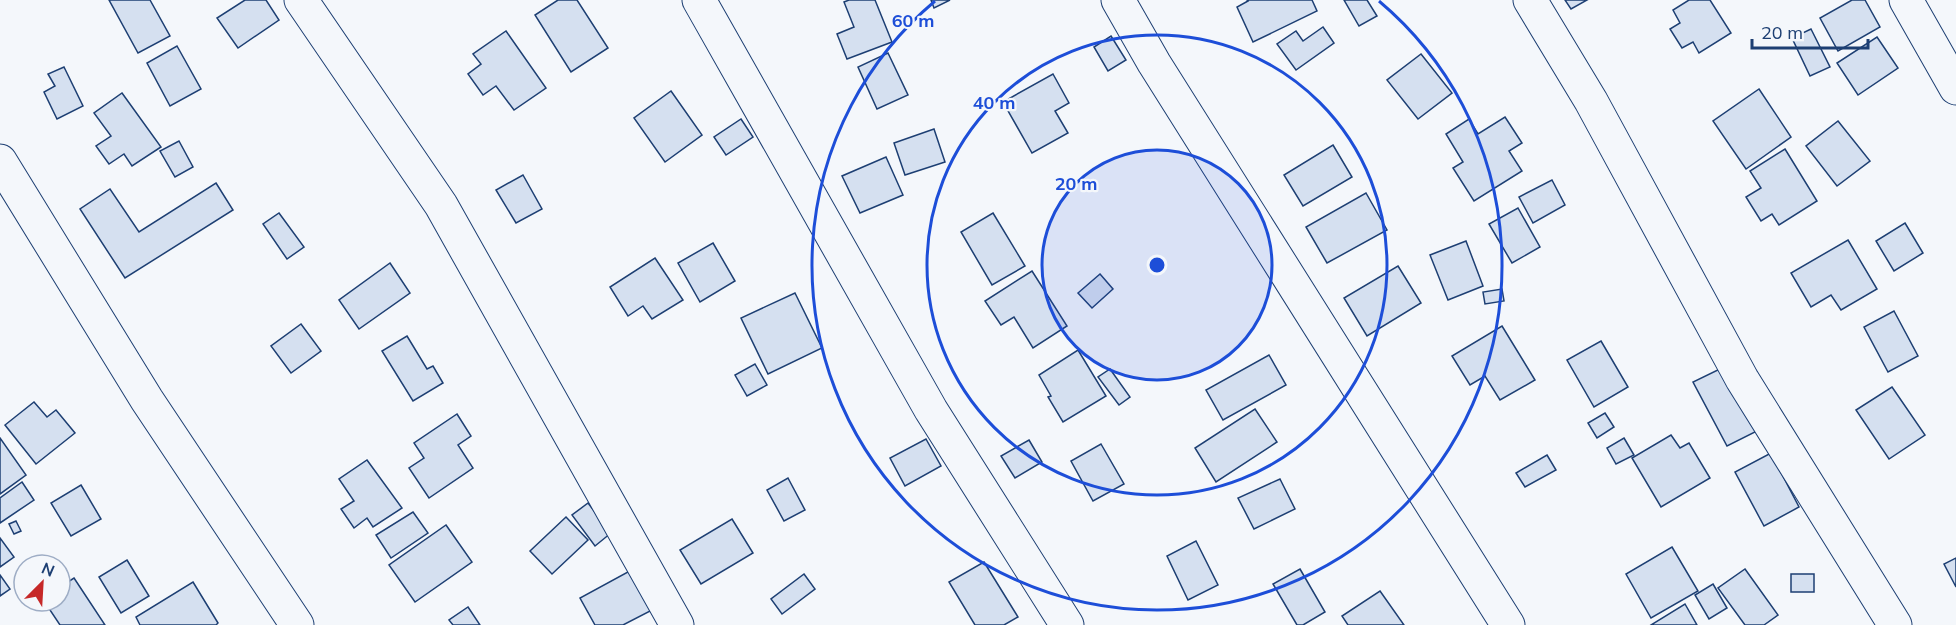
<svg xmlns="http://www.w3.org/2000/svg" width="1956" height="625" font-family="Mulish,sans-serif">
<style>
.building{fill:#d5e0f0;stroke:#1d3f73;stroke-width:1.5}
.lines{fill:none;stroke-linecap:round;stroke-linejoin:round}
.street-casing{stroke:#1d3f73;stroke-width:35}
.street{stroke:#f4f7fb;stroke-width:33}
.ring{fill:none;stroke:#1d4ed8;stroke-width:3}
.centre{fill:#1d4ed8;stroke:#f4f7fb;stroke-width:3}
.ring-label{font-size:18px;text-anchor:middle;font-weight:bold;fill:#1d4ed8;stroke:#f4f7fb;stroke-width:4.5;stroke-linejoin:round;paint-order:stroke}
</style>
<rect width="100%" height="100%" fill="#f4f7fb"/>
<g class="building">
<polygon points="109,0 150,0 170,36 138,53"/>
<polygon points="245,0 266,0 279,20 238,48 217,18"/>
<polygon points="558,0 577,0 608,48 571,72 535,15"/>
<polygon points="849,0 875,0 892,42 847,59 837,34 854,27 844,2"/>
<polygon points="931,0 950,0 934,8"/>
<polygon points="1247,0 1312,0 1317,11 1253,42 1237,7 1248,1"/>
<polygon points="1344,0 1367,0 1377,16 1359,26"/>
<polygon points="1565,0 1587,0 1571,9"/>
<polygon points="1689,0 1710,0 1731,33 1699,53 1693,42 1682,48 1670,29 1680,23 1673,10"/>
<polygon points="1852,0 1865,0 1880,27 1838,51 1820,18"/>
<polygon points="1323,27 1334,43 1296,70 1277,44 1296,31 1303,41"/>
<polygon points="1811,29 1830,67 1810,76 1792,38"/>
<polygon points="506,31 546,88 514,110 496,86 483,95 468,74 481,64 473,54"/>
<polygon points="1111,36 1126,60 1108,71 1094,47"/>
<polygon points="1877,37 1898,68 1858,95 1837,63"/>
<polygon points="177,46 201,89 170,106 147,63"/>
<polygon points="888,53 908,95 877,109 858,67"/>
<polygon points="1421,54 1452,93 1418,119 1387,80"/>
<polygon points="64,67 83,106 57,119 44,92 55,86 48,74"/>
<polygon points="1053,74 1069,103 1055,111 1068,133 1032,153 1003,102"/>
<polygon points="1759,89 1791,137 1746,169 1713,121"/>
<polygon points="671,91 702,135 665,162 634,118"/>
<polygon points="122,93 161,147 132,166 124,154 109,164 96,146 111,136 94,113"/>
<polygon points="1505,117 1522,143 1509,151 1522,171 1474,201 1453,168 1463,162 1446,134 1469,119 1478,134"/>
<polygon points="741,119 753,137 726,155 714,137"/>
<polygon points="1838,121 1870,161 1837,186 1806,146"/>
<polygon points="934,129 945,162 905,175 894,143"/>
<polygon points="179,141 193,167 175,177 160,151"/>
<polygon points="1333,145 1352,177 1303,206 1284,175"/>
<polygon points="1785,149 1817,201 1779,225 1772,214 1761,221 1746,197 1761,188 1750,171"/>
<polygon points="886,157 903,195 860,213 842,176"/>
<polygon points="523,175 542,209 516,223 496,190"/>
<polygon points="1552,180 1565,205 1533,223 1519,197"/>
<polygon points="216,183 233,210 125,278 80,209 110,189 139,232"/>
<polygon points="1366,193 1387,230 1327,263 1306,227"/>
<polygon points="1518,208 1540,247 1512,263 1489,224"/>
<polygon points="279,213 304,247 287,259 263,224"/>
<polygon points="993,213 1025,266 992,285 961,232"/>
<polygon points="1905,223 1923,253 1894,271 1876,241"/>
<polygon points="1848,240 1877,289 1841,310 1831,295 1811,307 1791,273"/>
<polygon points="1466,241 1483,286 1448,300 1430,255"/>
<polygon points="713,243 735,281 700,302 678,263"/>
<polygon points="655,258 683,300 652,319 643,306 628,316 610,287"/>
<polygon points="390,263 410,293 359,329 339,300"/>
<polygon points="1398,266 1421,303 1367,336 1344,298"/>
<polygon points="1032,271 1067,326 1033,348 1014,317 1001,325 985,301"/>
<polygon points="1100,274 1113,289 1092,308 1078,293"/>
<polygon points="1502,289 1504,301 1485,304 1483,292"/>
<polygon points="795,293 822,348 768,374 741,318"/>
<polygon points="1894,311 1918,356 1888,372 1864,327"/>
<polygon points="301,324 321,351 291,373 271,346"/>
<polygon points="1502,326 1535,380 1500,400 1485,376 1470,385 1452,356"/>
<polygon points="407,336 427,369 433,366 443,383 413,401 382,351"/>
<polygon points="1601,341 1628,387 1594,407 1567,360"/>
<polygon points="1078,350 1106,396 1063,422 1048,397 1051,396 1039,375"/>
<polygon points="1269,355 1286,385 1223,420 1206,390"/>
<polygon points="755,364 767,385 747,396 735,375"/>
<polygon points="1728,365 1761,429 1727,446 1693,382"/>
<polygon points="1110,369 1130,397 1119,405 1098,377"/>
<polygon points="1892,387 1925,435 1889,459 1856,410"/>
<polygon points="34,402 47,417 56,410 75,433 36,464 5,425"/>
<polygon points="1255,409 1277,442 1216,482 1195,448"/>
<polygon points="1605,413 1614,427 1597,438 1588,423"/>
<polygon points="457,414 471,436 458,445 473,468 429,498 409,468 424,458 414,443"/>
<polygon points="1671,435 1680,448 1689,443 1710,478 1661,507 1632,458"/>
<polygon points="0,438 26,475 0,494"/>
<polygon points="1624,438 1634,455 1616,464 1607,448"/>
<polygon points="926,439 941,466 905,486 890,458"/>
<polygon points="1029,440 1042,462 1015,478 1001,456"/>
<polygon points="1101,444 1124,484 1093,501 1071,461"/>
<polygon points="1771,453 1799,507 1764,526 1735,472"/>
<polygon points="1547,455 1556,470 1525,487 1516,473"/>
<polygon points="367,460 402,508 373,527 367,518 354,528 341,509 354,501 339,479"/>
<polygon points="788,478 805,510 784,521 767,490"/>
<polygon points="1280,479 1295,509 1254,529 1238,498"/>
<polygon points="22,482 34,500 0,523 0,498"/>
<polygon points="81,485 101,519 71,536 51,503"/>
<polygon points="588,503 611,533 595,546 572,515"/>
<polygon points="413,512 428,533 391,558 376,535"/>
<polygon points="566,517 588,540 552,574 530,551"/>
<polygon points="732,519 753,553 701,584 680,550"/>
<polygon points="16,521 21,531 14,534 9,524"/>
<polygon points="446,525 472,562 415,602 389,565"/>
<polygon points="0,538 14,557 0,567"/>
<polygon points="1196,541 1218,585 1188,600 1167,556"/>
<polygon points="1672,547 1698,591 1651,618 1626,574"/>
<polygon points="1956,558 1956,587 1944,564"/>
<polygon points="127,560 149,596 121,613 99,577"/>
<polygon points="984,562 1018,617 1004,625 975,625 949,582"/>
<polygon points="637,567 658,607 623,625 595,625 580,598"/>
<polygon points="1300,569 1325,612 1303,625 1297,625 1273,584"/>
<polygon points="1745,569 1778,615 1764,625 1745,625 1718,588"/>
<polygon points="804,574 815,589 782,614 771,599"/>
<rect x="1791" y="574" width="23" height="18"/>
<polygon points="0,575 10,589 0,596"/>
<polygon points="74,578 105,625 60,625 44,601 60,601 60,587"/>
<polygon points="193,582 218,623 216,625 140,625 136,617"/>
<polygon points="1713,584 1727,608 1709,619 1695,595"/>
<polygon points="1380,591 1404,625 1348,625 1342,616"/>
<polygon points="1685,604 1697,625 1651,625"/>
<polygon points="468,607 480,625 453,625 449,620"/>
</g>
<g class="lines">
<g class="street-casing">
<g id="street">
<polyline points="301,0 441,205 677,625"/>
<polyline points="699,0 931,410 1067,625"/>
<polyline points="1118,0 1154,63 1508,625"/>
<polyline points="1530,0 1591,101 1742,379 1895,625"/>
<polyline points="1906,0 1956,88"/>
<polyline points="0,161 147,400 297,625"/>
</g>
</g>
<use href="#street" class="street"/>
</g>
<circle cx="1157" cy="265" r="115" fill="#1d4ed8" fill-opacity=".12"/>
<g class="ring">
<circle cx="1157" cy="265" r="115"/>
<circle cx="1157" cy="265" r="230"/>
<path d="M1379 1A345 345 0 1 1 935 1"/>
</g>
<circle cx="1157" cy="265" r="9" class="centre"/>
<g class="ring-label">
<text x="913" y="27">60 m</text>
<text x="994" y="109">40 m</text>
<text x="1076" y="190">20 m</text>
</g>
<g transform="translate(42 583) rotate(24)"><circle r="28" fill="#f4f7fb" stroke="#9eadc5" stroke-width="1.5"/>
<path d="M0-4.5L10 22L0 15L-10 22Z" fill="#c62828"/>
<text y="-9" font-size="16" font-weight="bold" text-anchor="middle" fill="#1d3f73">N</text>
</g>
<path d="M1752 39v9h116v-9" fill="none" stroke="#1d3f73" stroke-width="3"/>
<text x="1761" y="39" font-size="18" fill="#1d3f73" stroke="#f4f7fb" stroke-width="4.5" paint-order="stroke">20 m</text>
</svg>
